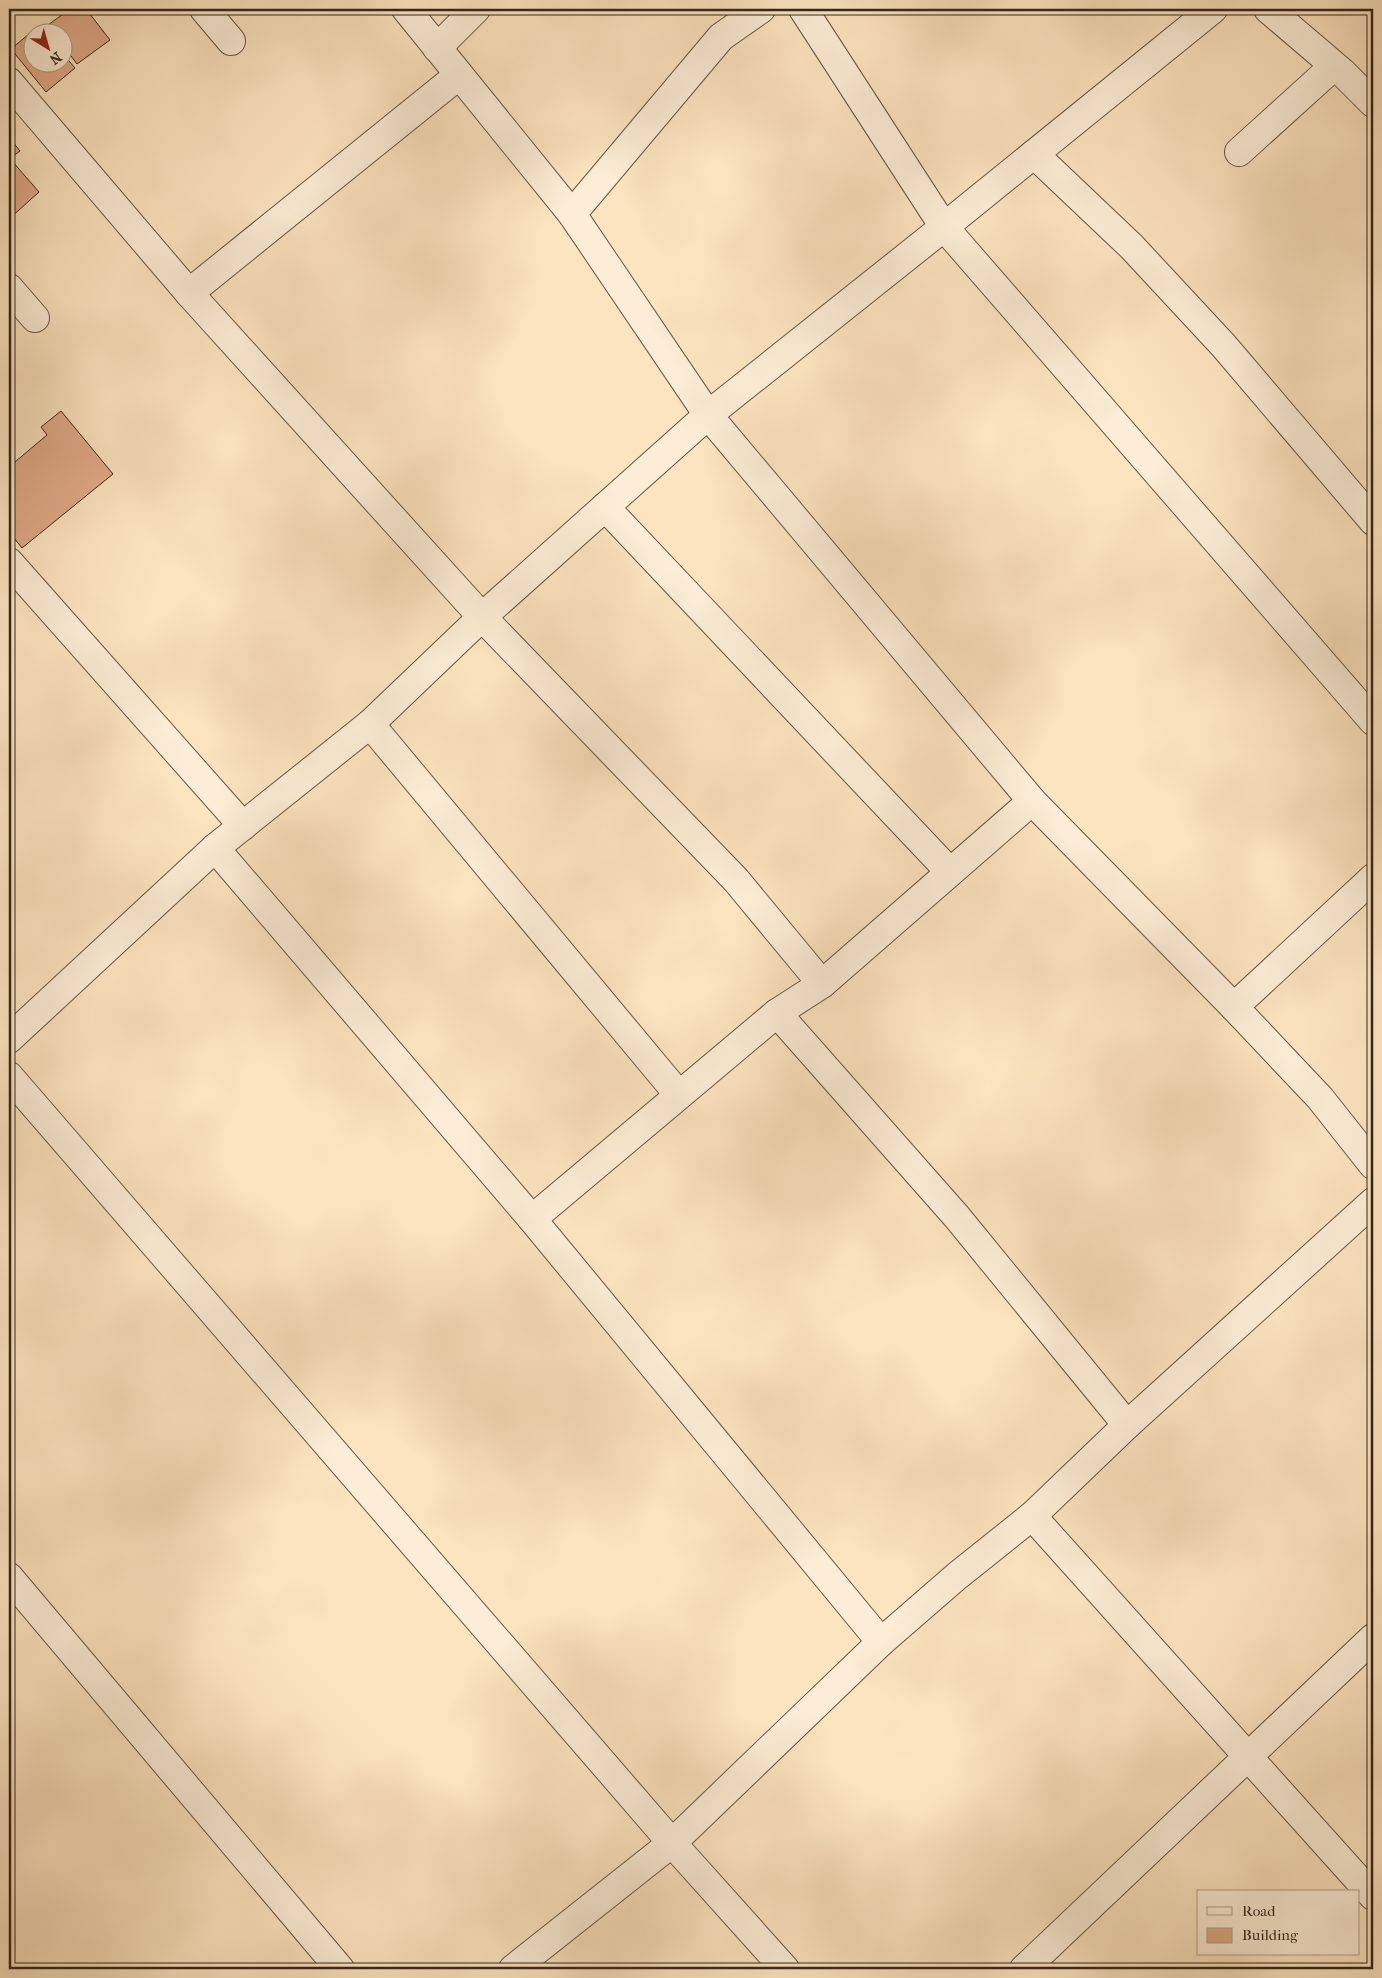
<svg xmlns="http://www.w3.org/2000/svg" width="1382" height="1978" font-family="'IM FELL French Canon',serif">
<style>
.building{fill:#e1aa89;stroke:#33271a}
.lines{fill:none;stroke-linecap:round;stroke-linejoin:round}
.minor-casing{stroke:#655644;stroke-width:30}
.minor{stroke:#fdedd6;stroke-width:28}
</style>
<rect width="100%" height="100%" fill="#fce4c0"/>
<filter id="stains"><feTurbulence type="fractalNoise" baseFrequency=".004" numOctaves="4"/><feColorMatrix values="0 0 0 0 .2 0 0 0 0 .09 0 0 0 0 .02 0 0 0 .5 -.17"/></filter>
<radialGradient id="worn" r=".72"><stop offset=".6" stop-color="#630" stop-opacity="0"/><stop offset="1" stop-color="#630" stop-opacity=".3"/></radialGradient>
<g class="building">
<polygon points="70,9 86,9 110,40 77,64 62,44 62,32 54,32 48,25"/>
<polygon points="29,34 32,39 32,62 62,62 62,53 75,68 46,92 11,49"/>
<polygon points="9,137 20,151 9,159"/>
<polygon points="12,161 39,192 9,219 9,164"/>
<polygon points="61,411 113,474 22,548 9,532 9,489 14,485 9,479 14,473 9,467 47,435 41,427"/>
</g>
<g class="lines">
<g class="minor-casing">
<g id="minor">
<polyline points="204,9 231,41"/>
<polyline points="406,9 572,214 708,415 1032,801 1234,1007 1320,1098 1373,1165"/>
<polyline points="803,9 944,227 1373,721"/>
<polyline points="1268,9 1343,73 1373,103"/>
<polyline points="437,48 476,9"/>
<polyline points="9,82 189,293 482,617 736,880 822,984"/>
<polyline points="1239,152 1334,66"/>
<polyline points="1034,154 1132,247 1224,346 1373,521"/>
<polyline points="572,214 721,37 761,9"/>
<polyline points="9,288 35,318"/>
<polyline points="189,293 459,75"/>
<polyline points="605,507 950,872"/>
<polyline points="9,562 243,826"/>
<polyline points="370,724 679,1095"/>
<polyline points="215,848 532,1219 881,1642"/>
<polyline points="1234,1007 1373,878"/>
<polyline points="777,1013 957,1217 1127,1425"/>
<polyline points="9,1039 215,848 370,724 482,617 708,415 944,227 1213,9"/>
<polyline points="9,1076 672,1843 785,1969"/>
<polyline points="532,1219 777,1013 822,984 1032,801"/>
<polyline points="1032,1516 1373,1896"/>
<polyline points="9,1577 340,1969"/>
<polyline points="513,1969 672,1843 881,1642 957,1576 1032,1516 1127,1425 1373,1202"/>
<polyline points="1024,1969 1373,1638"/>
</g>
</g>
<use href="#minor" class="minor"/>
</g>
<rect width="1382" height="1978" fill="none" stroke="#fce4c0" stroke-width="30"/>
<rect x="10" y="10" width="1362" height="1958" fill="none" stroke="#33271a" stroke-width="2.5"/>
<rect x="15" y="15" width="1352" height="1948" fill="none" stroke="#33271a"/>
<rect x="1197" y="1890" width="162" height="65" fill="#fdedd6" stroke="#ac9e8b"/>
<rect x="1207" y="1907" width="25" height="8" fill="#fdedd6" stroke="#ac9e8b"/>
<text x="1242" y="1916" font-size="15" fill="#33271a">Road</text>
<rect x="1207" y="1928" width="25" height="15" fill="#e1aa89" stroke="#ac9e8b"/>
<text x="1242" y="1940" font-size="15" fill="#33271a">Building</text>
<g transform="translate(48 48) rotate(143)"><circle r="24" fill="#fdedd6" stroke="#ac9e8b"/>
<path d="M0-4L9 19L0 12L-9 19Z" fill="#8f2418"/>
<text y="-8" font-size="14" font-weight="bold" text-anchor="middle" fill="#33271a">N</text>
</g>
<rect width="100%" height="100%" filter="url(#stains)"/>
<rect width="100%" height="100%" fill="url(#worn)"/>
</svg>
